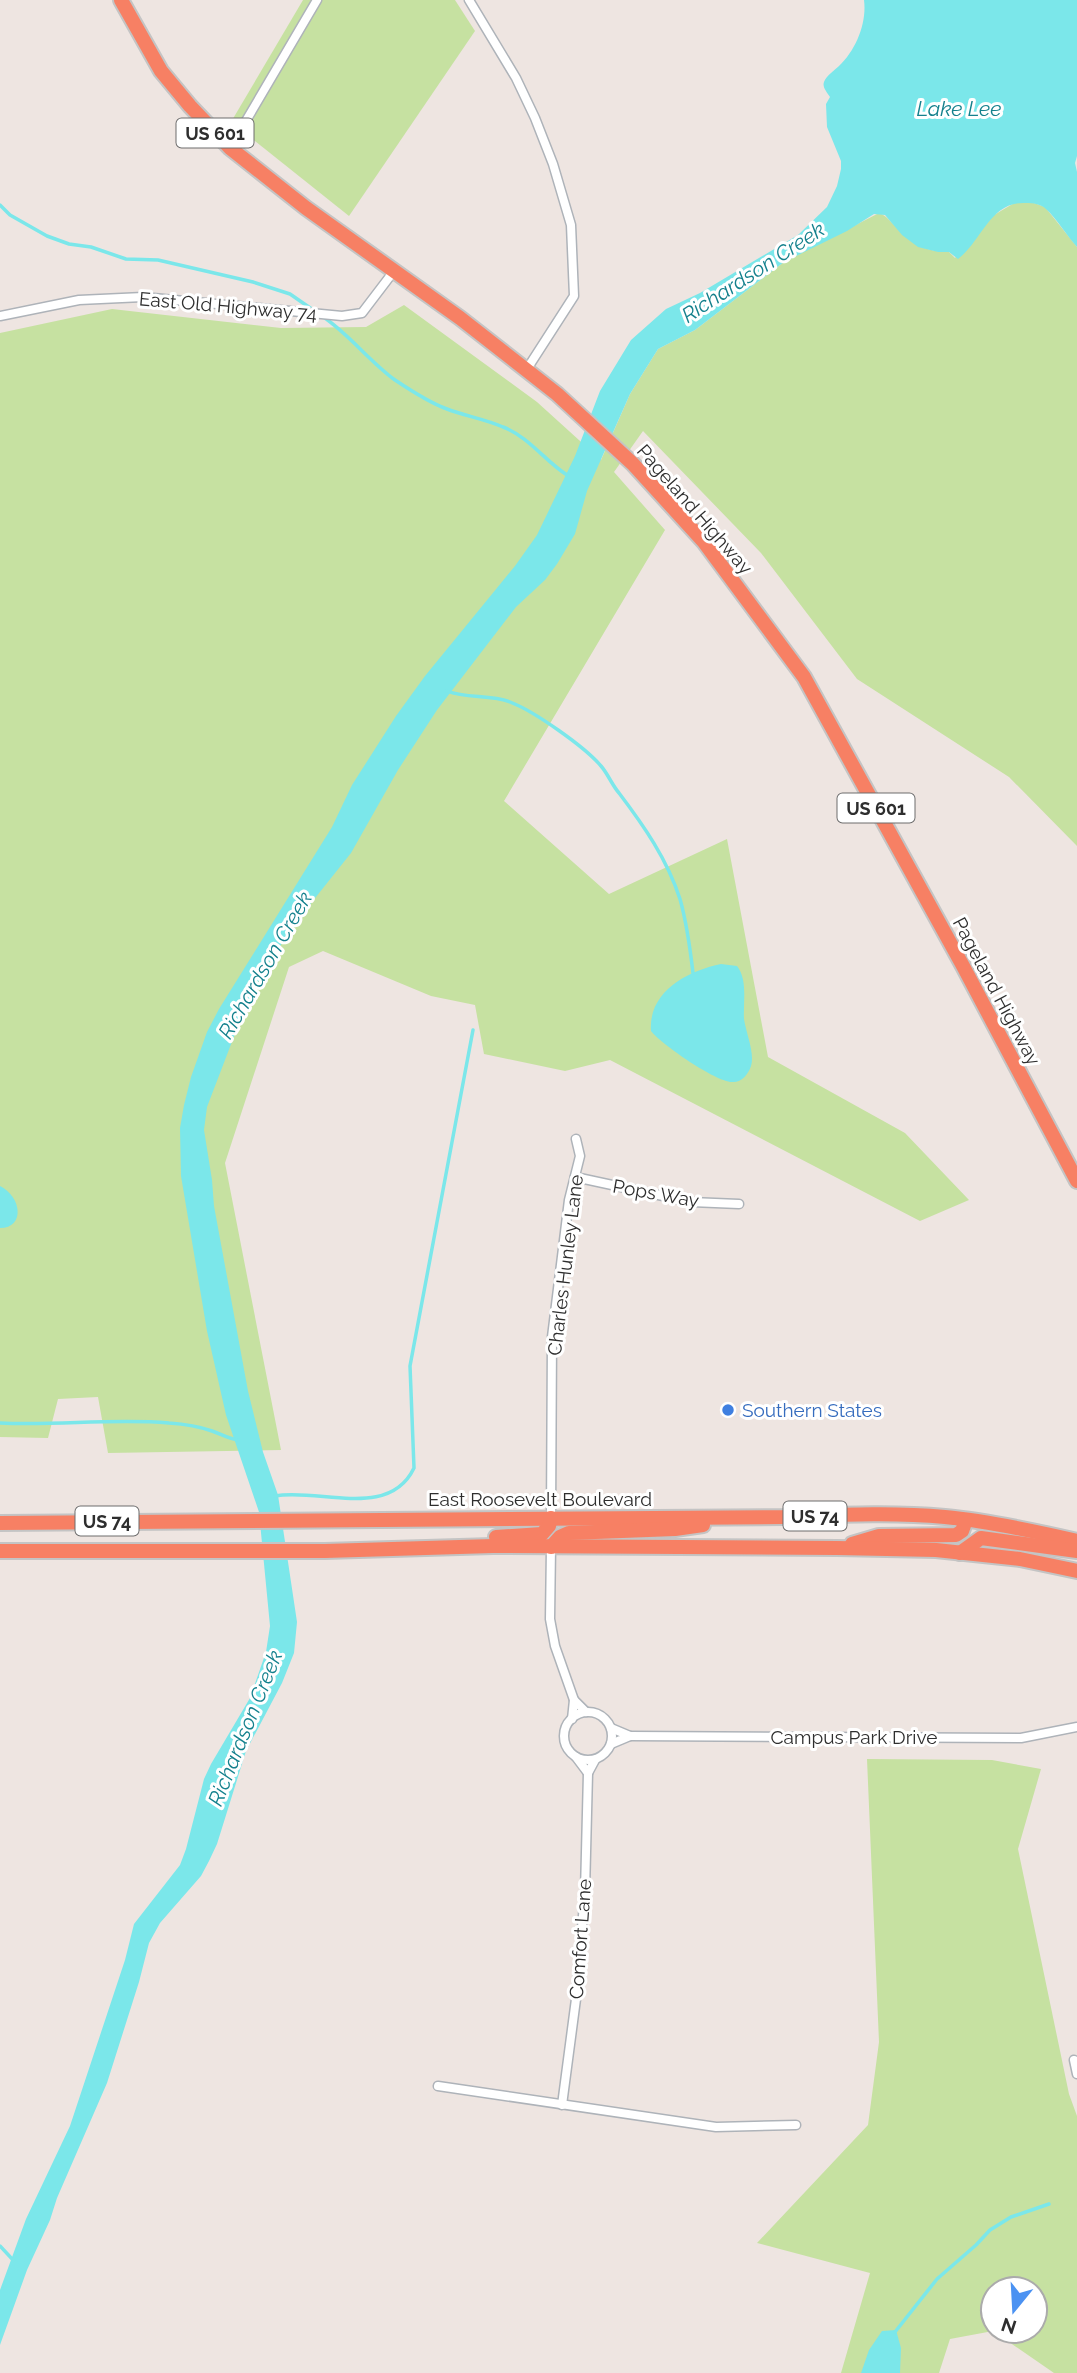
<svg xmlns="http://www.w3.org/2000/svg" width="1077" height="2373" font-family="Raleway,sans-serif">
<style>
.green{fill:#c6e1a1;fill-rule:evenodd}
.water{fill:#7be7ea}
.lines{fill:none;stroke-linecap:round;stroke-linejoin:round}
.stream{stroke:#7be7ea;stroke-width:3.5}
.street-casing{stroke:#aeb3b9;stroke-width:11}
.highway-casing{stroke:#c4c4c4;stroke-width:18}
.street{stroke:#fff;stroke-width:8}
.highway{stroke:#f78064;stroke-width:14}
.shop-dot{fill:#3f7fe0;stroke:#fff;stroke-width:2.5}
.labels{text-anchor:middle;dominant-baseline:central;stroke-width:6;stroke-linejoin:round;paint-order:stroke}
.shield{fill:#fff;stroke:#6d6d6d;stroke-width:2}
.shield-label{font-size:18px;font-weight:bold;fill:#2e2e2e}
.street-label{font-size:19px;fill:#2e2e2e;stroke:#fff}
.shop-label{font-size:19px;fill:#366cbe;stroke:#fff;text-anchor:start}
.water-label{font-size:21px;font-style:italic;fill:#14818d;stroke:#fff}
</style>
<rect width="100%" height="100%" fill="#eee5e1"/>
<g class="green">
<polygon points="303,0 455,0 475,31 349,216 231,122"/>
<path d="M1016,202L1034,203L1045,207L1077,247V846L1009,777L857,679L761,553L643,431L614,472L665,530L504,801L609,894L727,839L768,1057L905,1133L969,1200L920,1221L610,1060L565,1071L484,1054L475,1005L431,996L323,951L289,967L225,1163L281,1450L108,1453L98,1397L58,1399L48,1438L0,1437V333L112,309L281,328L366,327L404,305L537,402L601,460L630,394L658,349L695,330L784,262L879,213C887,216 891,222 897,228C911,244 927,252 949,252L955,258L994,215Z"/>
<path d="M867,1759L992,1760L1041,1769L1018,1849L1069,2094L1077,2116V2373H1054L993,2331L950,2339L939,2373H841L870,2273L757,2243L868,2125L879,2042ZM993,2289H1035V2331H993Z"/>
</g>
<g class="water">
<path d="M864,0H1077V156L1075,163L1077,172V247C1066,235 1058,220 1046,209C1041,204 1033,203 1026,203C990,201 982,241 958,259L949,252H938L918,247L902,235L885,215L874,214L847,231L784,262L695,330L658,349L630,394L587,491L575,534L557,564L545,580L516,607L437,710L398,770L351,853L296,922L263,972L238,1026L207,1107L204,1130L212,1180L214,1206L248,1391L263,1452L278,1495L297,1622L294,1653L282,1683L246,1751L217,1844L209,1861L201,1876L160,1923L149,1943L139,1982L107,2083L57,2198L50,2220L27,2270L0,2345V2290L26,2219L70,2126L125,1960L134,1924L180,1865L186,1849L204,1779L211,1764L250,1698L266,1652L270,1626L259,1512L226,1415L207,1331L181,1176L180,1128L184,1105L191,1077L207,1032L219,1009L332,827L352,785L396,716L425,676L515,566L537,535L575,456L600,391L631,340L666,309L700,293L798,235L827,207L837,186L841,169V161L827,127L826,104L830,97C827,92 822,87 824,82C826,76 835,70 839,66C856,50 867,23 864,0Z"/>
<path d="M721,964L737,966C748,980 743,1002 744,1019C746,1033 755,1053 751,1066C748,1075 741,1083 732,1082C716,1082 661,1044 651,1031C648,992 687,971 721,964Z"/>
<path d="M0,1186C22,1197 25,1228 0,1228Z"/>
<polygon points="896,2330 901,2348 900,2373 861,2373 869,2350 882,2331"/>
</g>
<g class="lines">
<g class="stream">
<polyline points="0,205 10,215 47,236 69,244 91,247 126,259 158,260 253,282 290,294 316,312"/>
<path d="M322,316C349,334 369,361 395,380C410,390 430,403 447,409C465,416 485,419 503,427C529,437 545,461 567,475"/>
<path d="M447,691C467,699 490,694 510,702C534,711 585,747 601,766C608,774 612,785 619,793C644,826 667,859 680,899C687,924 690,947 693,973"/>
<path d="M0,1423C56,1426 113,1418 169,1423C184,1424 198,1426 212,1431C221,1434 229,1439 238,1440"/>
<path d="M275,1496C320,1488 389,1520 414,1468L410,1366L473,1030"/>
<polyline points="0,2246 14,2261"/>
<polyline points="895,2332 937,2279 976,2245 990,2230 1011,2217 1049,2204"/>
</g>
<g class="street-casing">
<g id="street">
<polyline points="469,0 516,78 535,118 553,164 571,225 574,296 527,369"/>
<polyline points="230,148 317,0"/>
<polyline points="0,316 79,300 143,297 342,316 362,313 394,271"/>
<polyline points="575,1177 691,1202 739,1204"/>
<polyline points="551,1518 552,1337 569,1200 580,1156 576,1139"/>
<polyline points="551,1547 550,1619 555,1646 574,1700"/>
<circle cx="588" cy="1736" r="24"/>
<polyline points="572,1719 574,1700 586,1712"/>
<polyline points="611,1728 630,1736 611,1744"/>
<polyline points="630,1736 1021,1738 1077,1727"/>
<polyline points="576,1757 588,1773 595,1760"/>
<polyline points="1074,2060 1077,2074"/>
<polyline points="438,2086 716,2127 796,2125"/>
<polyline points="562,2105 576,1999 585,1892 588,1773"/>
</g>
</g>
<g class="highway-casing">
<g id="highway">
<polyline points="121,0 161,71 190,106 230,148 306,208 460,318 557,394 633,464 704,542 804,677 963,966 1077,1181"/>
<path d="M0,1523L783,1517C837,1515 891,1512 945,1517C989,1521 1034,1531 1077,1541"/>
<polyline points="496,1537 542,1534 549,1526 551,1518"/>
<polyline points="852,1544 879,1536 956,1535 962,1531 966,1520"/>
<polyline points="551,1547 560,1537 569,1533 675,1529 703,1525"/>
<polyline points="0,1551 325,1551 493,1546 837,1548 936,1550 1020,1559 1077,1571"/>
<polyline points="960,1553 981,1538 1077,1551"/>
</g>
</g>
<use href="#street" class="street"/>
<use href="#highway" class="highway"/>
</g>
<circle class="shop-dot" cx="728" cy="1410" r="7"/>
<g class="labels">
<g class="shield">
<rect x="176.5" y="118.5" width="77" height="29" rx="5"/>
<rect x="837.5" y="793.5" width="77" height="29" rx="5"/>
<rect x="783.5" y="1501.5" width="63" height="29" rx="5"/>
<rect x="75.5" y="1506.5" width="63" height="29" rx="5"/>
</g>
<g class="shield-label">
<text x="215" y="133">US 601</text>
<text x="876" y="808">US 601</text>
<text x="815" y="1516">US 74</text>
<text x="107" y="1521">US 74</text>
</g>
<g class="street-label">
<text transform="translate(228 306) rotate(5)">East Old Highway 74</text>
<text transform="translate(695 509) rotate(49)">Pageland Highway</text>
<text transform="translate(997 991) rotate(62)">Pageland Highway</text>
<text transform="translate(656 1193) rotate(10)">Pops Way</text>
<text transform="translate(565 1265) rotate(-83)">Charles Hunley Lane</text>
<text x="540" y="1499">East Roosevelt Boulevard</text>
<text x="854" y="1737">Campus Park Drive</text>
<text transform="translate(580 1939) rotate(-86)">Comfort Lane</text>
</g>
<g class="shop-label">
<text x="742" y="1410">Southern States</text>
</g>
<g class="water-label">
<text x="959" y="108">Lake Lee</text>
<text transform="translate(753 272) rotate(-33)">Richardson Creek</text>
<text transform="translate(265 965) rotate(-60)">Richardson Creek</text>
<text transform="translate(245 1728) rotate(-68)">Richardson Creek</text>
</g>
</g>
<g transform="translate(1014 2310) rotate(198)"><circle r="33" fill="#ffffff" stroke="#ababab" stroke-width="2"/>
<path d="M0-5L12 26L0 18L-12 26Z" fill="#4b92f2"/>
<text y="-10" font-size="19" font-weight="bold" text-anchor="middle" fill="#2e2e2e">N</text>
</g>
</svg>
